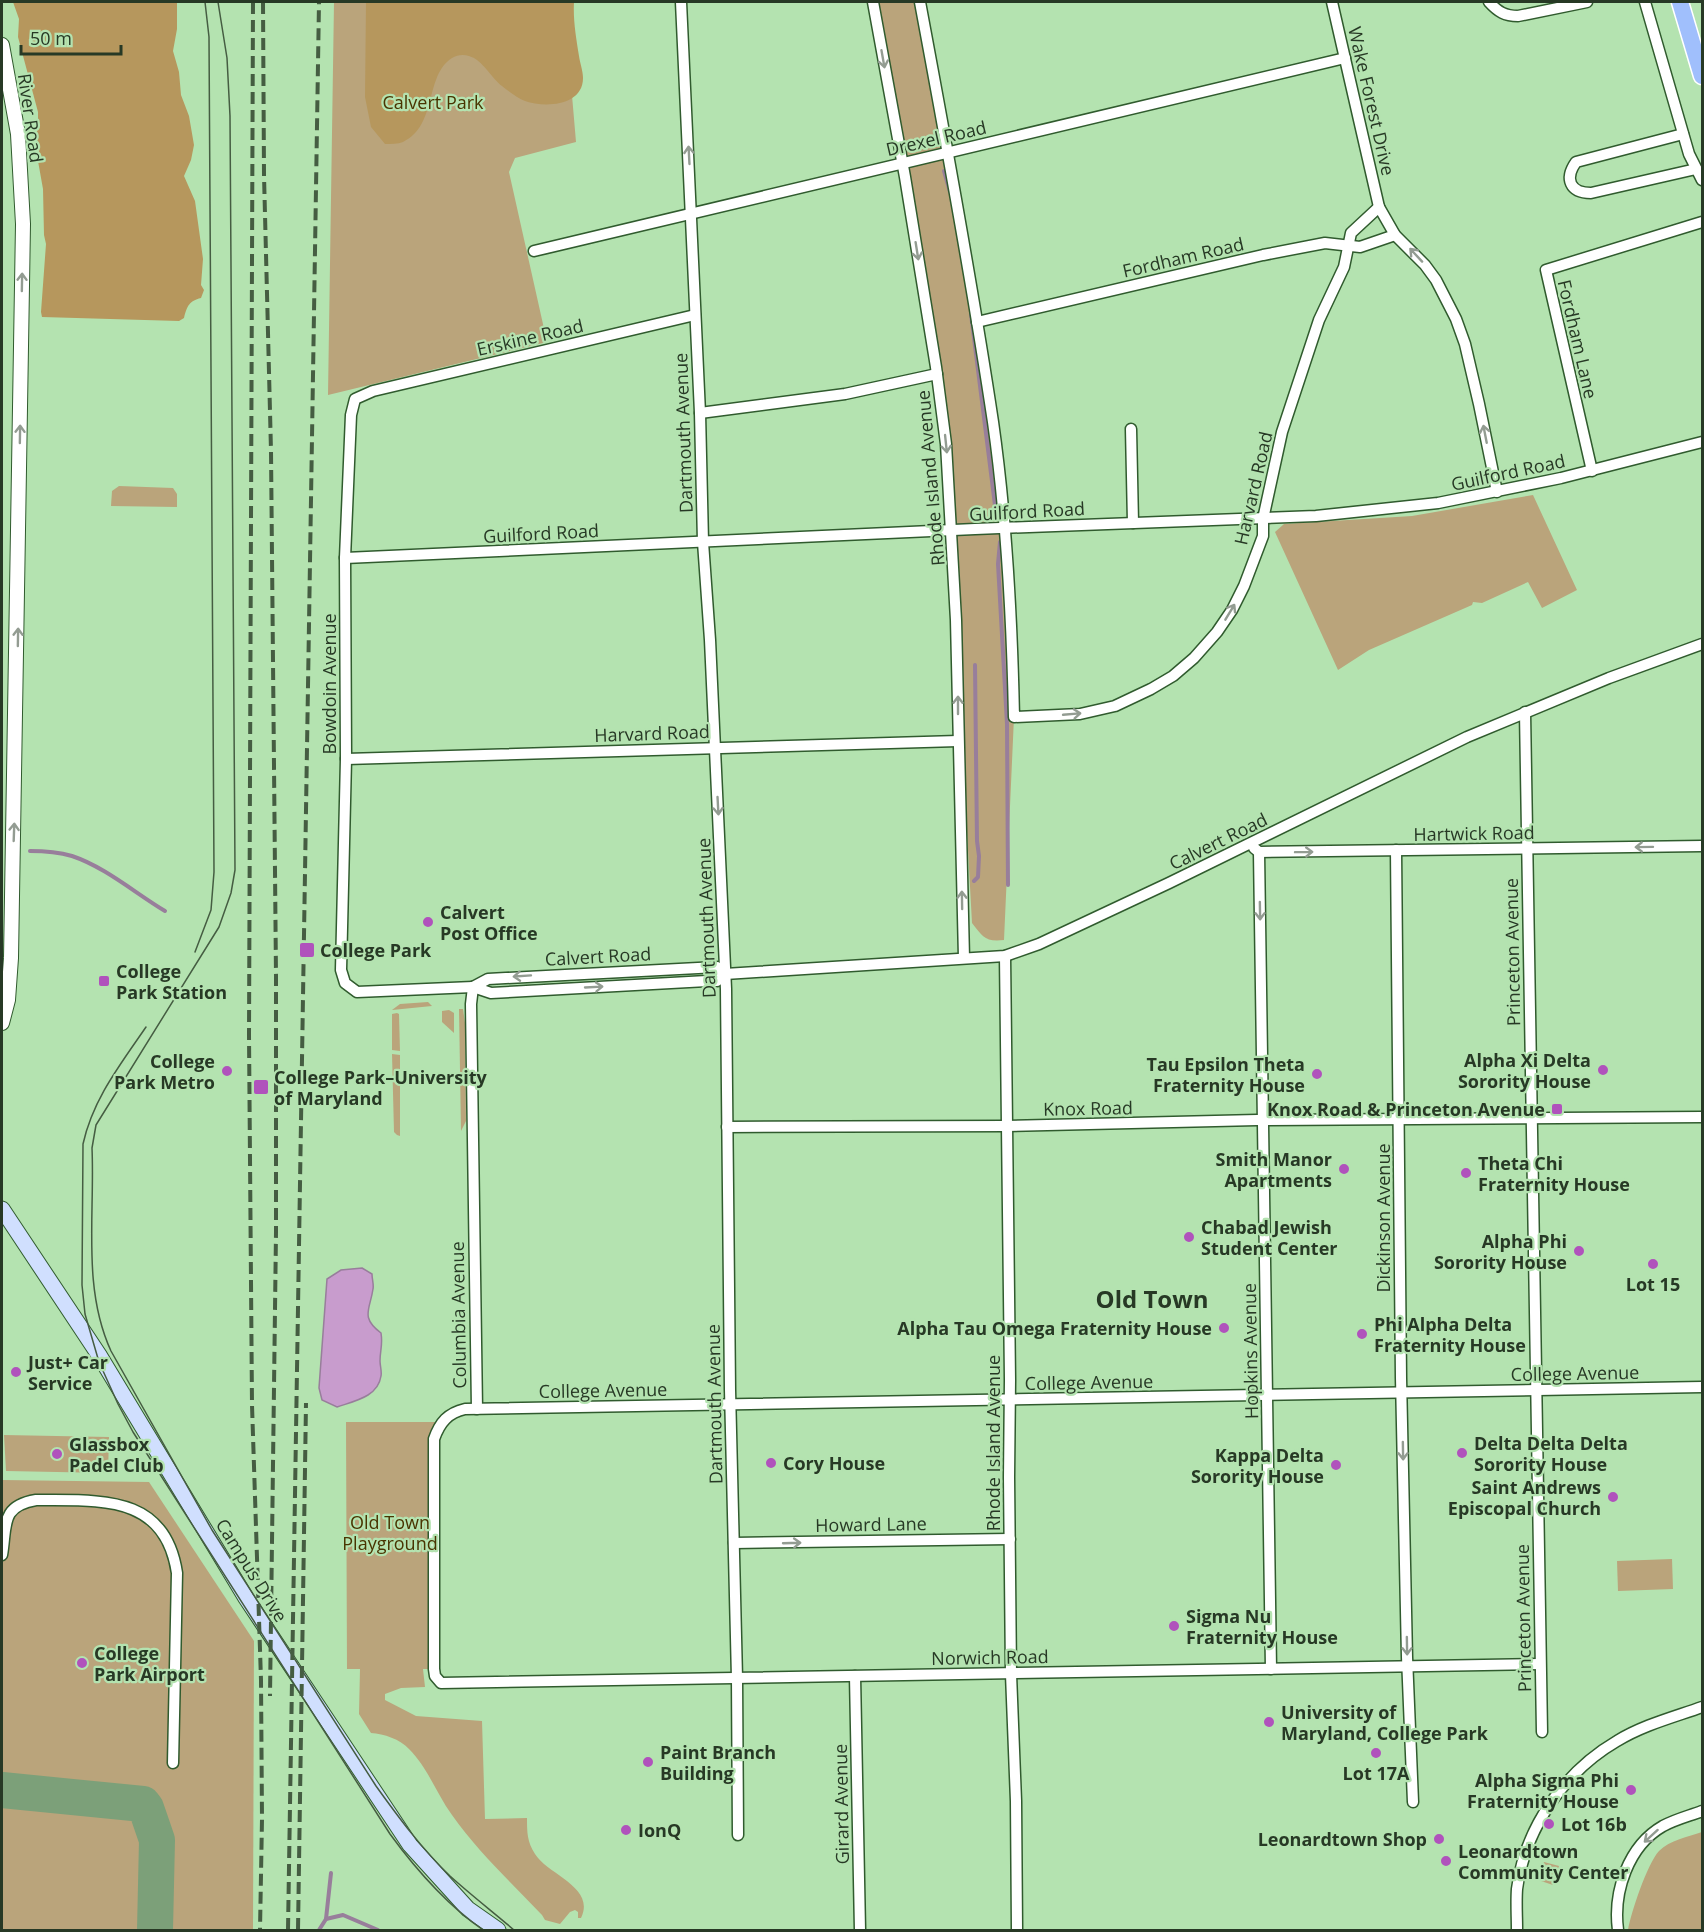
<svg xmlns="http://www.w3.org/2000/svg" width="1704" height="1932" font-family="'Open Sans',sans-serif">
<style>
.green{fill:#baa47b}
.forest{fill:#b6975d}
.water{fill:#c89ccd;stroke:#987e9b;stroke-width:1.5}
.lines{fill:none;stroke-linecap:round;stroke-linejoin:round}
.stream{stroke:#987e9b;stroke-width:4}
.taxiway{stroke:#7ca079;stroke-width:36}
.minor-casing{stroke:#305b2e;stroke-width:13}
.tertiary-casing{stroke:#305b2e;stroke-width:16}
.secondary-casing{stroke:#305b2e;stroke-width:17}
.primary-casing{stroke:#fff;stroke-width:19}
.minor{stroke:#fff;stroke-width:10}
.tertiary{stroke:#fff;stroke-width:14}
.secondary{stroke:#d0dffe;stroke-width:15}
.primary{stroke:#a0bffc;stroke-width:16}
.tram{stroke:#455d42;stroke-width:1.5}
.rail{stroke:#455d42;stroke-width:4;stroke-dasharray:12 6;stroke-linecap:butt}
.oneway{stroke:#939c92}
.poi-dot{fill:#b052bc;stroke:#b4e3b0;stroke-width:2}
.labels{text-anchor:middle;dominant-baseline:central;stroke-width:4.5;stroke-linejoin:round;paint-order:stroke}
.street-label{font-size:18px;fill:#273925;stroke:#b4e3b0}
.park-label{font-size:18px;fill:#493401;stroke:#b4e3b0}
.poi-label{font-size:18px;font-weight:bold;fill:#273925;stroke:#b4e3b0;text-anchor:start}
.district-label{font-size:24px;font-weight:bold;fill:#273925;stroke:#b4e3b0}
</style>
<rect width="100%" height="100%" fill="#b4e3b0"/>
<g class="green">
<polygon points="334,2 564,2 576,142 515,158 509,172 547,342 328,395"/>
<path d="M873,2H921L993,424L1014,717L1004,940C985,942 983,937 972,923L962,740L959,566L948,423Z"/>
<polygon points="119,486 173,488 177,494 177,507 111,506 112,491"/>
<polygon points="1533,495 1577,590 1542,608 1528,582 1482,603 1473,602 1472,605 1369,650 1338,670 1275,532 1284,524 1412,516"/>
<polygon points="428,1002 432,1006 392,1010 400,1004"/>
<polygon points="459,1009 463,1009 465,1023 466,1121 461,1131"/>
<polygon points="449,1010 454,1013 454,1033 442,1022 442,1011"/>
<polygon points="397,1013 399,1014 400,1051 392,1050 392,1014"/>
<polygon points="392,1054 400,1055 400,1136 397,1135 394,1132"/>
<path d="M346,1422H442L438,1430L434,1669H423L425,1687L401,1688L385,1694V1700L416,1716L482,1721L485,1819L527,1818C527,1832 527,1842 535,1854C548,1875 596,1887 581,1918H578V1912L575,1910L570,1912L560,1924L545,1920L542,1915C511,1882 478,1852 452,1815C436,1793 428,1768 409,1749C400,1739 384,1734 371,1733L359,1714L360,1669H347Z"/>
<polygon points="4,1435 109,1437 108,1473 6,1471"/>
<polygon points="2,1480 149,1482 254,1641 253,1930 2,1930"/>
<polygon points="1672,1559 1673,1589 1618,1591 1617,1561"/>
<path d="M1702,1832V1930H1628C1631,1913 1647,1864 1659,1851C1670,1840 1688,1837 1702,1832Z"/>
<polygon points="1544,1862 1559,1866 1553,1885 1538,1880"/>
</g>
<g class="forest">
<path d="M13,2H177V29L173,51L179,72L181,95L189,116L194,145L191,160L184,176L195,201L203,259L201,285L204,290L201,298C189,301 187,306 184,318L179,321L42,317L41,312L46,244L44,235L43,189L38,161L39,150L36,134L38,124V112L18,37L19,19Z"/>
<path d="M366,2H574C573,20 576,37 579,56C580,63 583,71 583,78C583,106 545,108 525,101C518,98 508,91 502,86C491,78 483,60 469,56C463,54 457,55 452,58C424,76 438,125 403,142C398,144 391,144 385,144L371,127L365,97Z"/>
</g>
<path class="water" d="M362,1268L372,1274C372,1279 374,1285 373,1289C370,1310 360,1317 381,1333C383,1345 380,1350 380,1361C380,1366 382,1371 381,1376C378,1397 354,1401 337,1407L322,1400L319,1388L327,1279L341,1270Z"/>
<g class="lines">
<g class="stream">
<polyline points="944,171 950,192"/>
<polyline points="971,314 996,513"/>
<polyline points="1000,542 998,564 1007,724 1008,885"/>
<path d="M30,851C44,851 58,852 72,856C105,867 135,893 165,911"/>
<polyline points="974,881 978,877 979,856 977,841 975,665"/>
<polyline points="326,1919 331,1873"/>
<polyline points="319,1930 326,1919 343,1915 378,1930"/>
</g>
<polyline class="taxiway" points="2,1790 143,1804 146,1808 157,1840 155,1930"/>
<g class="minor-casing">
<g id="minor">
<polyline points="681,2 700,413 703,542 710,640 726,989 730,1390 737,1678 738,1835"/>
<polyline points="873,2 905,177 936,367 946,444 956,620 964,958"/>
<path d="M920,2C946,141 972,282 993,422C1007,520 1012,619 1014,717L1080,714L1115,706L1151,689L1173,676L1194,658L1217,632L1232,610L1244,586L1263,536V519L1282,432L1319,320L1344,267L1351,233L1379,207"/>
<polyline points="1332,2 1379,207 1395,235 1425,265 1436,280 1456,319 1465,344 1479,404 1497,492"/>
<path d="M1489,2C1498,12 1505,16 1518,16L1587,2"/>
<polyline points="1645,2 1689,154 1702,180"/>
<path d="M1683,134L1576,162C1564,179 1570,193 1591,193L1696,169"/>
<polyline points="534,251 1345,58"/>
<polyline points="695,315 373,391 355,399 351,415 345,558 346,759 341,970 345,983 357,992 473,987 491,993 707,981 717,981 725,974 1005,956 1039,944 1169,883 1467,737 1609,678 1702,644"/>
<polyline points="977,322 1263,255 1325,243 1360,247 1395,235"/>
<polyline points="700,413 845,394 937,374"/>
<polyline points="1131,429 1133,523"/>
<polyline points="1592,471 1546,270 1702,222"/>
<polyline points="345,558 975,529 1316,516 1438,503 1561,478 1702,442"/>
<polyline points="1525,712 1542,1732"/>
<polyline points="346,759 958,741"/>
<polyline points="1254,848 1259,852 1702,846"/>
<polyline points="1396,850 1401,1378 1407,1657 1413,1802"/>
<polyline points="1259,852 1271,1669"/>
<polyline points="1005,956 1010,1380 1009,1477 1011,1674 1016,1801 1017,1930"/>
<polyline points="473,987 471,1004 477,1409"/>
<polyline points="473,987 488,979 717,967 725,974"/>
<polyline points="727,1127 1006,1126 1257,1120 1702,1117"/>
<polyline points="734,1543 1010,1539"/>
<path d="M2,1555C7,1526 0,1506 36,1500C99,1501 165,1493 177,1573L173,1763"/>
<path d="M1540,1664L441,1683L435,1676L434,1669V1439C440,1422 448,1413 465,1409L1702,1387"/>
<polyline points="855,1676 860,1930"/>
<path d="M1517,1930C1517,1917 1516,1902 1517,1889C1525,1828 1564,1772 1617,1741C1643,1725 1674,1717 1702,1707"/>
<path d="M1618,1930C1613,1892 1628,1846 1663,1826C1676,1819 1689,1816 1702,1811"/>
</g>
</g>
<g class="tertiary-casing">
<polyline id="tertiary" points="2,45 18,134 23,224 11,958 8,1000 2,1023"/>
</g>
<g class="secondary-casing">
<polyline id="secondary" points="2,1209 99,1355 246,1598 410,1845 468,1909 498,1930"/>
</g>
<g class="primary-casing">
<polyline id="primary" points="1680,2 1702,76"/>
</g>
<use href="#minor" class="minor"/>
<use href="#tertiary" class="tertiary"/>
<use href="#secondary" class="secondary"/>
<use href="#primary" class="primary"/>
<g class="tram">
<path d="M218,2L227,58L230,116L235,870L231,893L219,927L96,1125L92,1148C95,1215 82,1288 111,1351L212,1530L376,1786C399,1818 422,1849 450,1876C471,1895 493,1912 514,1930"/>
<polyline points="195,952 211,910 214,872 209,37 205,2"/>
<path d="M146,1027C120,1065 93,1099 83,1144L82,1285L85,1314L99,1362L118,1404L133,1432L390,1834C417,1871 446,1904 483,1930"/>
</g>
<g class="rail">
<polyline points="253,2 249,1035 252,1405 261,1680 262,1819 260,1930"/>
<polyline points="263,2 264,175 271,451 276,976 276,1232 270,1696"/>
<polyline points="288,1930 319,2"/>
<polyline points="298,1930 306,1403"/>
</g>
</g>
<defs><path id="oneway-shaft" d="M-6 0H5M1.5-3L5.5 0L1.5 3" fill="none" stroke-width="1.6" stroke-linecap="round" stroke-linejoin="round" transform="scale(1.5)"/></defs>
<g class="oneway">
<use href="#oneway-shaft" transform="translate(883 59) rotate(80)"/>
<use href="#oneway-shaft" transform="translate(689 155) rotate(-93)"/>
<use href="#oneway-shaft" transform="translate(917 251) rotate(81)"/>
<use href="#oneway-shaft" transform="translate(1416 255) rotate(-133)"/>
<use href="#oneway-shaft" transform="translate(22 282) rotate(-89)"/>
<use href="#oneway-shaft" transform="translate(20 434) rotate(-89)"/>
<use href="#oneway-shaft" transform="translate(1485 434) rotate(-101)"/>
<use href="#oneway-shaft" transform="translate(946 444) rotate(84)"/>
<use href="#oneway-shaft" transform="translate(1230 612) rotate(-59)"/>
<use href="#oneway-shaft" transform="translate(18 637) rotate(-89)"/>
<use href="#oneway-shaft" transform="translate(958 705) rotate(-90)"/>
<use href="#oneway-shaft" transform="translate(1072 714) rotate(-5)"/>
<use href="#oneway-shaft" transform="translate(718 806) rotate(87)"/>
<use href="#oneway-shaft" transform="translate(14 832) rotate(-88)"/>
<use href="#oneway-shaft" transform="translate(1644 847) rotate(179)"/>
<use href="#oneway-shaft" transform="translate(1304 852) rotate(-1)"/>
<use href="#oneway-shaft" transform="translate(962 900) rotate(-91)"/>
<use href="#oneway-shaft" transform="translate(1260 911) rotate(89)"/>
<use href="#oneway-shaft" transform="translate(522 976) rotate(176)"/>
<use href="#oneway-shaft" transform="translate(594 987) rotate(-3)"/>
<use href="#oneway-shaft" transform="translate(1403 1451) rotate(89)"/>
<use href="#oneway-shaft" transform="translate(792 1543) rotate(-2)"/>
<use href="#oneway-shaft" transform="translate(1407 1646) rotate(89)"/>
<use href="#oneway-shaft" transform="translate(1651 1836) rotate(138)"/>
</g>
<g class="poi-dot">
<circle cx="428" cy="922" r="6"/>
<rect x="299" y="942" width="16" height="16" rx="3"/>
<rect x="98" y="975" width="12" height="12" rx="3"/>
<circle cx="1603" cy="1070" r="6"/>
<circle cx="227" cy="1071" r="6"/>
<circle cx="1317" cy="1074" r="6"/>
<rect x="253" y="1079" width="16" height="16" rx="3"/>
<rect x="1551" y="1103" width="12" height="12" rx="3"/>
<circle cx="1344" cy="1169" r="6"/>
<circle cx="1466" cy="1173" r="6"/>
<circle cx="1189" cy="1237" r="6"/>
<circle cx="1579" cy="1251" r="6"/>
<circle cx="1653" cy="1264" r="6"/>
<circle cx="1224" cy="1328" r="6"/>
<circle cx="1362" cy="1334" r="6"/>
<circle cx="16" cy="1372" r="6"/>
<circle cx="1462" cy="1453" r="6"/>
<circle cx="57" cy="1454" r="6"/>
<circle cx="771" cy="1463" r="6"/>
<circle cx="1336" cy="1465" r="6"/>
<circle cx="1613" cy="1497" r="6"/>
<circle cx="1174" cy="1626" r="6"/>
<circle cx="82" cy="1663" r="6"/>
<circle cx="1269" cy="1722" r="6"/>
<circle cx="1376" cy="1753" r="6"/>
<circle cx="648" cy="1762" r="6"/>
<circle cx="1631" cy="1790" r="6"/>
<circle cx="1549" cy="1824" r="6"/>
<circle cx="626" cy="1830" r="6"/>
<circle cx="1439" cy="1839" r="6"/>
<circle cx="1446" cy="1861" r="6"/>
</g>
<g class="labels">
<g class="street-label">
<text transform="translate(1372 101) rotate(77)">Wake Forest Drive</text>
<text transform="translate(31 118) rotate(82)">River Road</text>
<text transform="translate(936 138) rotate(-13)">Drexel Road</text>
<text transform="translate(1183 257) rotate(-13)">Fordham Road</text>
<text transform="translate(530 337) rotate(-13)">Erskine Road</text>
<text transform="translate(1578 339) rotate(77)">Fordham Lane</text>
<text transform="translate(683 433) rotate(-92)">Dartmouth Avenue</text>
<text transform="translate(1508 472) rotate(-12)">Guilford Road</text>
<text transform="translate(930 478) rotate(-95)">Rhode Island Avenue</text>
<text transform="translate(1253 488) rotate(-77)">Harvard Road</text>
<text transform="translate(1027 511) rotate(-3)">Guilford Road</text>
<text transform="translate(541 533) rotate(-3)">Guilford Road</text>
<text transform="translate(329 684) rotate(-90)">Bowdoin Avenue</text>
<text transform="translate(652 733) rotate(-2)">Harvard Road</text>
<text transform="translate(1474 833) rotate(-1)">Hartwick Road</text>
<text transform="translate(1218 841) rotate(-26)">Calvert Road</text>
<text transform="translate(706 918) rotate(-92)">Dartmouth Avenue</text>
<text transform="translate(1512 952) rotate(-91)">Princeton Avenue</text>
<text transform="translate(598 956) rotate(-3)">Calvert Road</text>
<text transform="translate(1088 1108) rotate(-1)">Knox Road</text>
<text transform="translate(1383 1218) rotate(-90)">Dickinson Avenue</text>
<text transform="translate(458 1315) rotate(-91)">Columbia Avenue</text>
<text transform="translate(1250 1351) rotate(-91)">Hopkins Avenue</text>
<text transform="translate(1575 1373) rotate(-1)">College Avenue</text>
<text transform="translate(1089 1382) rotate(-1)">College Avenue</text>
<text transform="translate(603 1390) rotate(-1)">College Avenue</text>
<text transform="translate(714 1404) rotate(-91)">Dartmouth Avenue</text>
<text transform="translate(993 1443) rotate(-90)">Rhode Island Avenue</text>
<text transform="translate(871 1524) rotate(-1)">Howard Lane</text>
<text transform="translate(252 1570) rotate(58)">Campus Drive</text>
<text transform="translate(1523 1618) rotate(-91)">Princeton Avenue</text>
<text transform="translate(990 1657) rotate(-1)">Norwich Road</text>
<text transform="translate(841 1804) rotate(-91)">Girard Avenue</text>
</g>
<g class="park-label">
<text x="433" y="102">Calvert Park</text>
<text x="390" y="1522">Old Town<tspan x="390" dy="21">Playground</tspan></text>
</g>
<g class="poi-label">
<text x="440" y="912">Calvert<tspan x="440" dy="21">Post Office</tspan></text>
<text x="320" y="950">College Park</text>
<text x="116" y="971">College<tspan x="116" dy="21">Park Station</tspan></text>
<text x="1591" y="1060" text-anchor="end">Alpha Xi Delta<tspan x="1591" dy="21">Sorority House</tspan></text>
<text x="215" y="1061" text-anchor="end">College<tspan x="215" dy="21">Park Metro</tspan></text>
<text x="1305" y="1064" text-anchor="end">Tau Epsilon Theta<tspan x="1305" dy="21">Fraternity House</tspan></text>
<text x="274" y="1077">College Park–University<tspan x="274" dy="21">of Maryland</tspan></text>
<text x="1545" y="1109" text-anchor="end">Knox Road &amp; Princeton Avenue</text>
<text x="1332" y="1159" text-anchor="end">Smith Manor<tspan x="1332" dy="21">Apartments</tspan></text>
<text x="1478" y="1163">Theta Chi<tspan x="1478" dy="21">Fraternity House</tspan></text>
<text x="1201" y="1227">Chabad Jewish<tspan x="1201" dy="21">Student Center</tspan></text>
<text x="1567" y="1241" text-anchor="end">Alpha Phi<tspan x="1567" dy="21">Sorority House</tspan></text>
<text x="1653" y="1284" text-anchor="middle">Lot 15</text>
<text x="1374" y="1324">Phi Alpha Delta<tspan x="1374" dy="21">Fraternity House</tspan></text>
<text x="1212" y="1328" text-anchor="end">Alpha Tau Omega Fraternity House</text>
<text x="28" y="1362">Just+ Car<tspan x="28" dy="21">Service</tspan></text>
<text x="1474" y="1443">Delta Delta Delta<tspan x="1474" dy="21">Sorority House</tspan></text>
<text x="69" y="1444">Glassbox<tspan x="69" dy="21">Padel Club</tspan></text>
<text x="1324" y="1455" text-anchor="end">Kappa Delta<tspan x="1324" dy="21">Sorority House</tspan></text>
<text x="783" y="1463">Cory House</text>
<text x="1601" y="1487" text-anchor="end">Saint Andrews<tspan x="1601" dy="21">Episcopal Church</tspan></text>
<text x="1186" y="1616">Sigma Nu<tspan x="1186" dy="21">Fraternity House</tspan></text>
<text x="94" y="1653">College<tspan x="94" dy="21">Park Airport</tspan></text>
<text x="1281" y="1712">University of<tspan x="1281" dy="21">Maryland, College Park</tspan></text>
<text x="660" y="1752">Paint Branch<tspan x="660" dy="21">Building</tspan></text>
<text x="1376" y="1773" text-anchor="middle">Lot 17A</text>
<text x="1619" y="1780" text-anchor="end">Alpha Sigma Phi<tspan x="1619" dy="21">Fraternity House</tspan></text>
<text x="1561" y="1824">Lot 16b</text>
<text x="638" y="1830">IonQ</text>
<text x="1427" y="1839" text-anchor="end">Leonardtown Shop</text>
<text x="1458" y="1851">Leonardtown<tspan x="1458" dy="21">Community Center</tspan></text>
</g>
<g class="district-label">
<text x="1152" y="1298">Old Town</text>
</g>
</g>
<rect width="1704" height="1932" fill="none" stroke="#273925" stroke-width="6"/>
<path d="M21 45v9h100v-9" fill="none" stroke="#273925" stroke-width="3"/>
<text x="30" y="45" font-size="18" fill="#273925" stroke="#b4e3b0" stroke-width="4.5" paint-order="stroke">50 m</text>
</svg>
